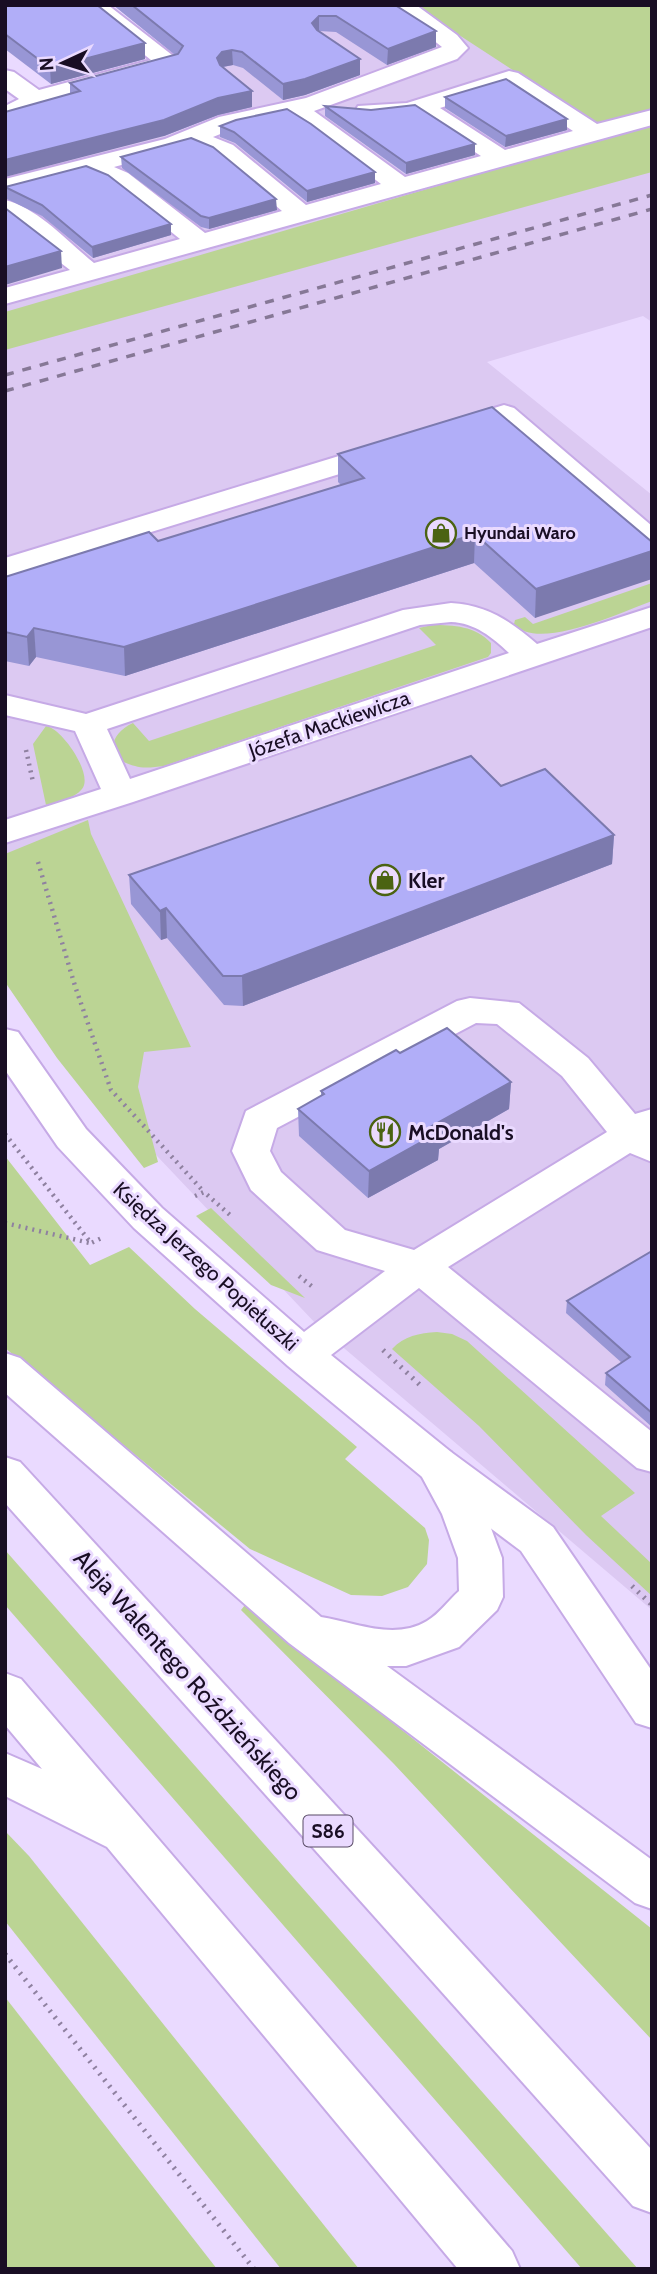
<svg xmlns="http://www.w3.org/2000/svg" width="657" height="2274" font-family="Cabin,sans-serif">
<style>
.built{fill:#dcc9f2}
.green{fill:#bbd494}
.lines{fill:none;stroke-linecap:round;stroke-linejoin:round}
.minor-casing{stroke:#c6aae6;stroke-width:4}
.highway-casing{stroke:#c6aae6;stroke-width:4}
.path-far1{stroke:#8f81a0;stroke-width:4.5;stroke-dasharray:2 5;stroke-linecap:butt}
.path{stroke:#8f81a0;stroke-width:5;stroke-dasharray:2 6;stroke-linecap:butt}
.minor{fill:#fff;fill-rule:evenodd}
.highway{fill:#fff;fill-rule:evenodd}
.rail{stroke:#867896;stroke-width:3.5;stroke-dasharray:9 9;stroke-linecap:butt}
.wall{fill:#9896d5}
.shaded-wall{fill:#7c7aae}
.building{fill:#b1aef8;stroke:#7c7aae;stroke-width:2}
.labels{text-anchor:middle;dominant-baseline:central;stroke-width:6;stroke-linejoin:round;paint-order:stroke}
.far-poi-label{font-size:18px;font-weight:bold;fill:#190e24;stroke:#eadaff;text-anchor:start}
.shield{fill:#eadaff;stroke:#584b66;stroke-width:2}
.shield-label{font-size:19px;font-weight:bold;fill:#190e24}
.street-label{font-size:21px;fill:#190e24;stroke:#eadaff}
.poi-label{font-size:21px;font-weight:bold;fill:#190e24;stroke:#eadaff;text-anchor:start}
.near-street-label{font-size:24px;fill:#190e24;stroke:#eadaff}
</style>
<rect width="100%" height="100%" fill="#eadaff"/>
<polygon class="built" points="411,5 652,119 652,322 643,316 487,362 652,495 652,1610 318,1326 104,1100 5,860 5,120"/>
<g class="green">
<polygon points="413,5 652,5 652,172 5,350 5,312 612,135"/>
<path d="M652,583V601C622,612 537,652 514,624L515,620L525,617L533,624Z"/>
<path d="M432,625C454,625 475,626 491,643V653L488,657L164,766C154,767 144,769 135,766C106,759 107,735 133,723L149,741L436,645L419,628Z"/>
<path d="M46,726C62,728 94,775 82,789C74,799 57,802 46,805L33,744Z"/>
<polygon points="88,820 91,834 191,1047 144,1052 138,1087 158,1162 144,1168 57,1058 5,982 5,854"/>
<polygon points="5,1156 90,1265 129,1247 195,1309 357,1447 345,1459 425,1528 429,1540 427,1564 408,1587 382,1596 351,1595 250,1549 5,1348"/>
<polygon points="211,1208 305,1298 271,1285 196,1216"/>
<path d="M437,1332L452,1334L467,1341L635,1493L601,1516L652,1564V1596L586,1535L479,1426L392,1349C404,1336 419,1333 437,1332Z"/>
<polygon points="5,1550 638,2269 582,2269 5,1605"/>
<polygon points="245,1605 652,1929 652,2040 394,1764 241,1610"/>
<polygon points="5,1831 29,1856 359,2269 281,2269 5,1921"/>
<polygon points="5,1997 217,2269 5,2269"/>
</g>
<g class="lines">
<g class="minor-casing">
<g id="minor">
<polygon points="82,5 108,5 181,62 178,67 44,104 30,114 5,121 5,106 19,99 5,89 5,70 14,72 39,90 151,60"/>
<path d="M389,5H416L457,35L468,48L457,59L314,111L405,177L481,156L418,115L367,118L358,116L355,111L358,106L407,103L509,71L518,73L597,124L652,110V125L5,304V288L70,270L5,220V200C38,208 68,242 94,263L180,239L110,183L87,174L5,195V179L165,139L219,117L306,98L442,47ZM506,87L573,131L505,150L440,108ZM288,117L313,132L381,184L306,205L233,145L213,137L235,128ZM191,146L215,155L282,211L205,233L128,173L114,167Z"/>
<polygon points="504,405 514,408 652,526 652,551 641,548 499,425 452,439 442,436 437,430 442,424"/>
<polygon points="388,441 398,444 403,450 398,456 5,577 5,558"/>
<path d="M451,603C487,605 510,621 537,644L652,607V627L133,802L5,843V820L101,789L75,731L5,715V695L86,714L403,610ZM451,622C475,623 492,637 509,653L130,779L107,729L420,625Z"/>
<path d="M470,998L519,1003L588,1058L635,1114L652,1109V1162L630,1153L448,1267L652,1432V1472L637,1468L419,1288L331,1355L451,1452L553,1527L652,1671V1728L636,1723L521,1551L421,1476L288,1366L134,1228L58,1147L5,1070V1029L18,1032L86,1129L162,1208L304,1332L385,1271L317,1250L251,1190L232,1151L246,1111L457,1001ZM476,1023L497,1024L562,1076L607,1132L414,1250L345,1230L281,1172L270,1151L277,1128Z"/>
</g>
</g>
<g class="highway-casing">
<g id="highway">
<path d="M5,1353L20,1358L321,1617C354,1622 394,1641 427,1621C439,1614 449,1600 459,1591L458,1558L442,1514L415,1464L421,1452L436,1447L451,1452L485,1512L502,1558L503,1597L497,1610L459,1647L406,1666H387L652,1860V1909L635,1903L289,1643L5,1393Z"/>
<polygon points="5,1457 20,1462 652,2150 652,2213 633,2206 5,1503"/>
<polygon points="5,1673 21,1679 512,2251 520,2269 458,2269 107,1847 5,1796 5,1753 42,1769 5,1725"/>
</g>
</g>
<g class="path-far1">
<polyline points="26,750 33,782"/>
<polyline points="38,862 75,986 111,1090 204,1192"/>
<polyline points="5,1134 91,1243 104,1237"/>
<polyline points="195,1196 204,1192 230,1215"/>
<polyline points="5,1223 90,1243"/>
<polyline points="299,1276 314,1288"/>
</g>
<g class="path">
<polyline points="383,1350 420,1385"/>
<polyline points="632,1586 652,1605"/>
<polyline points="5,1954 254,2269"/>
</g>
<use href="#minor" class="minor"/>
<use href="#highway" class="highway"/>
<g class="rail">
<polyline points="5,375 652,195"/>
<polyline points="5,391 652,209"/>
</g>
</g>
<g class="wall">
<polygon points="5,5 145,43 145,59 51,84 5,49"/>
<polygon points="113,5 395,5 436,47 387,65 336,32 319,31 360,75 305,95 283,100 243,68 233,65 223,67 252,91 252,107 218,115 164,136 70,94 70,83 175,55"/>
<polygon points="445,97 567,130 505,147 445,108"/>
<polygon points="325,106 475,144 475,155 406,174 325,116"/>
<polygon points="220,126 375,183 307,202 235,143 220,137"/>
<polygon points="121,157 277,210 209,229 201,227 122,168"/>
<polygon points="5,187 171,224 171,235 93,258 42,216 5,198"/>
<polygon points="338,454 652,542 535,618 474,563 125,676 36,657 29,666 5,661 5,577 158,541 341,485 338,482"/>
<polygon points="501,786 614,835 612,864 243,1006 224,1005 167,938 161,940 131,904 129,875"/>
<polygon points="400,1053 511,1082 509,1109 439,1149 438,1160 368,1198 299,1136 298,1109 321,1096 321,1091"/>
<polygon points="652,1251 652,1427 605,1385 606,1373 622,1363 566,1313 567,1301"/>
</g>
<g class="shaded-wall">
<polygon points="319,16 319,31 312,39 312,23"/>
<polygon points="436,31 436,47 387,65 388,49"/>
<polygon points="145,43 145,59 51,84 50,68"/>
<polygon points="232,50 233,65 222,67 218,74 217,58 222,52"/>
<polygon points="360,59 360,75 305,95 283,100 283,84"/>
<polygon points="252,91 252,107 218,115 164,136 5,177 5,160 218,98"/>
<polygon points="567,119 567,130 505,147 506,136"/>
<polygon points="475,144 475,155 406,174 406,163"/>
<polygon points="375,172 375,183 307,202 307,191"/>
<polygon points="276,199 277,210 209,229 209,218"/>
<polygon points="171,224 171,235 93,258 92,247"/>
<polygon points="61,251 62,268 5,285 5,267"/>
<polygon points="475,534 474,563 125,676 124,647"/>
<polygon points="652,551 652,579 535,618 536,589"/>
<polygon points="34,628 36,657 29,666 27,637"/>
<polygon points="614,835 612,864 243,1006 242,976"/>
<polygon points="166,908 167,938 161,940 160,911"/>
<polygon points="511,1082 509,1109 439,1149 438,1160 368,1198 369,1171 432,1126"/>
</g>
<g class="building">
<polygon points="5,5 97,5 145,43 50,68 5,34"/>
<polygon points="132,5 395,5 436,31 388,49 336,16 319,16 312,23 317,30 360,59 305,79 283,84 242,52 232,50 222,52 217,58 220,65 252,91 218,98 164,120 5,160 5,112 80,91 70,83 178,54 183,46"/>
<polygon points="506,79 567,119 506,136 445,97"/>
<polygon points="415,105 475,144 406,163 325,106 371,110"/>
<polygon points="287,109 311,124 375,172 307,191 234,132 220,126 236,120"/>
<polygon points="191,138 213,147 276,199 209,218 201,216 121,157"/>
<polygon points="86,166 108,175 171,224 92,247 42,205 5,187"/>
<polygon points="5,208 61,251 5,267"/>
<polygon points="492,407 652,542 652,551 536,589 475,534 124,647 34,628 27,637 5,632 5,577 149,532 158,541 364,478 338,454"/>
<polygon points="471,756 501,786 545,769 614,835 242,976 223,976 166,908 160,911 129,875"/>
<polygon points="447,1028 511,1082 432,1126 439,1132 369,1171 298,1109 324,1094 321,1091 396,1050 400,1053"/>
<polygon points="652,1251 652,1413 606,1373 630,1357 567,1301"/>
</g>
<defs>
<g id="shop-ring" transform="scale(1.575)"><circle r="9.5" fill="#eadaff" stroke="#4b6312" stroke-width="1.5"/><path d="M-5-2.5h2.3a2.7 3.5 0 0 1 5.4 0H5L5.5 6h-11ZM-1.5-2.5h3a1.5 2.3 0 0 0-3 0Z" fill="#4b6312"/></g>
<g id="restaurant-ring" transform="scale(1.575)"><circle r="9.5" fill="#eadaff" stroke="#4b6312" stroke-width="1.5"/><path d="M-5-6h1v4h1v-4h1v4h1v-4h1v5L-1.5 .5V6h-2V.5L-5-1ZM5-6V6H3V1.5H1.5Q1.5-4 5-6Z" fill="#4b6312"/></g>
</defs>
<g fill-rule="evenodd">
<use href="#shop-ring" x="441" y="533"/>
<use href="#shop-ring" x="385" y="880"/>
<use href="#restaurant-ring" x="385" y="1132"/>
</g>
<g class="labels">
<g class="far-poi-label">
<text x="464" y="533">Hyundai Waro</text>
</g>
<rect class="shield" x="303.5" y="1815.5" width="49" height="31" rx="5"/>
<g class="shield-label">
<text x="328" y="1831">S86</text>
</g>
<g class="street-label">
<text transform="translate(329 724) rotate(-19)">Józefa Mackiewicza</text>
<text transform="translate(206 1266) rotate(42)">Księdza Jerzego Popiełuszki</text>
</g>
<g class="poi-label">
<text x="408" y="880">Kler</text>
<text x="408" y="1132">McDonald's</text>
</g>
<g class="near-street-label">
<text transform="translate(188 1675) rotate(48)">Aleja Walentego Roździeńskiego</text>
</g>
</g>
<rect width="657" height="2274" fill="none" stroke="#190e24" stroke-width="14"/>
<g transform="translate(63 63) rotate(266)" stroke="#eadaff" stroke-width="5" paint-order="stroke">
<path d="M0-5L12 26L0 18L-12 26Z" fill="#190e24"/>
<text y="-10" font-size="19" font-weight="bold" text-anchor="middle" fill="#190e24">N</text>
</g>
</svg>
